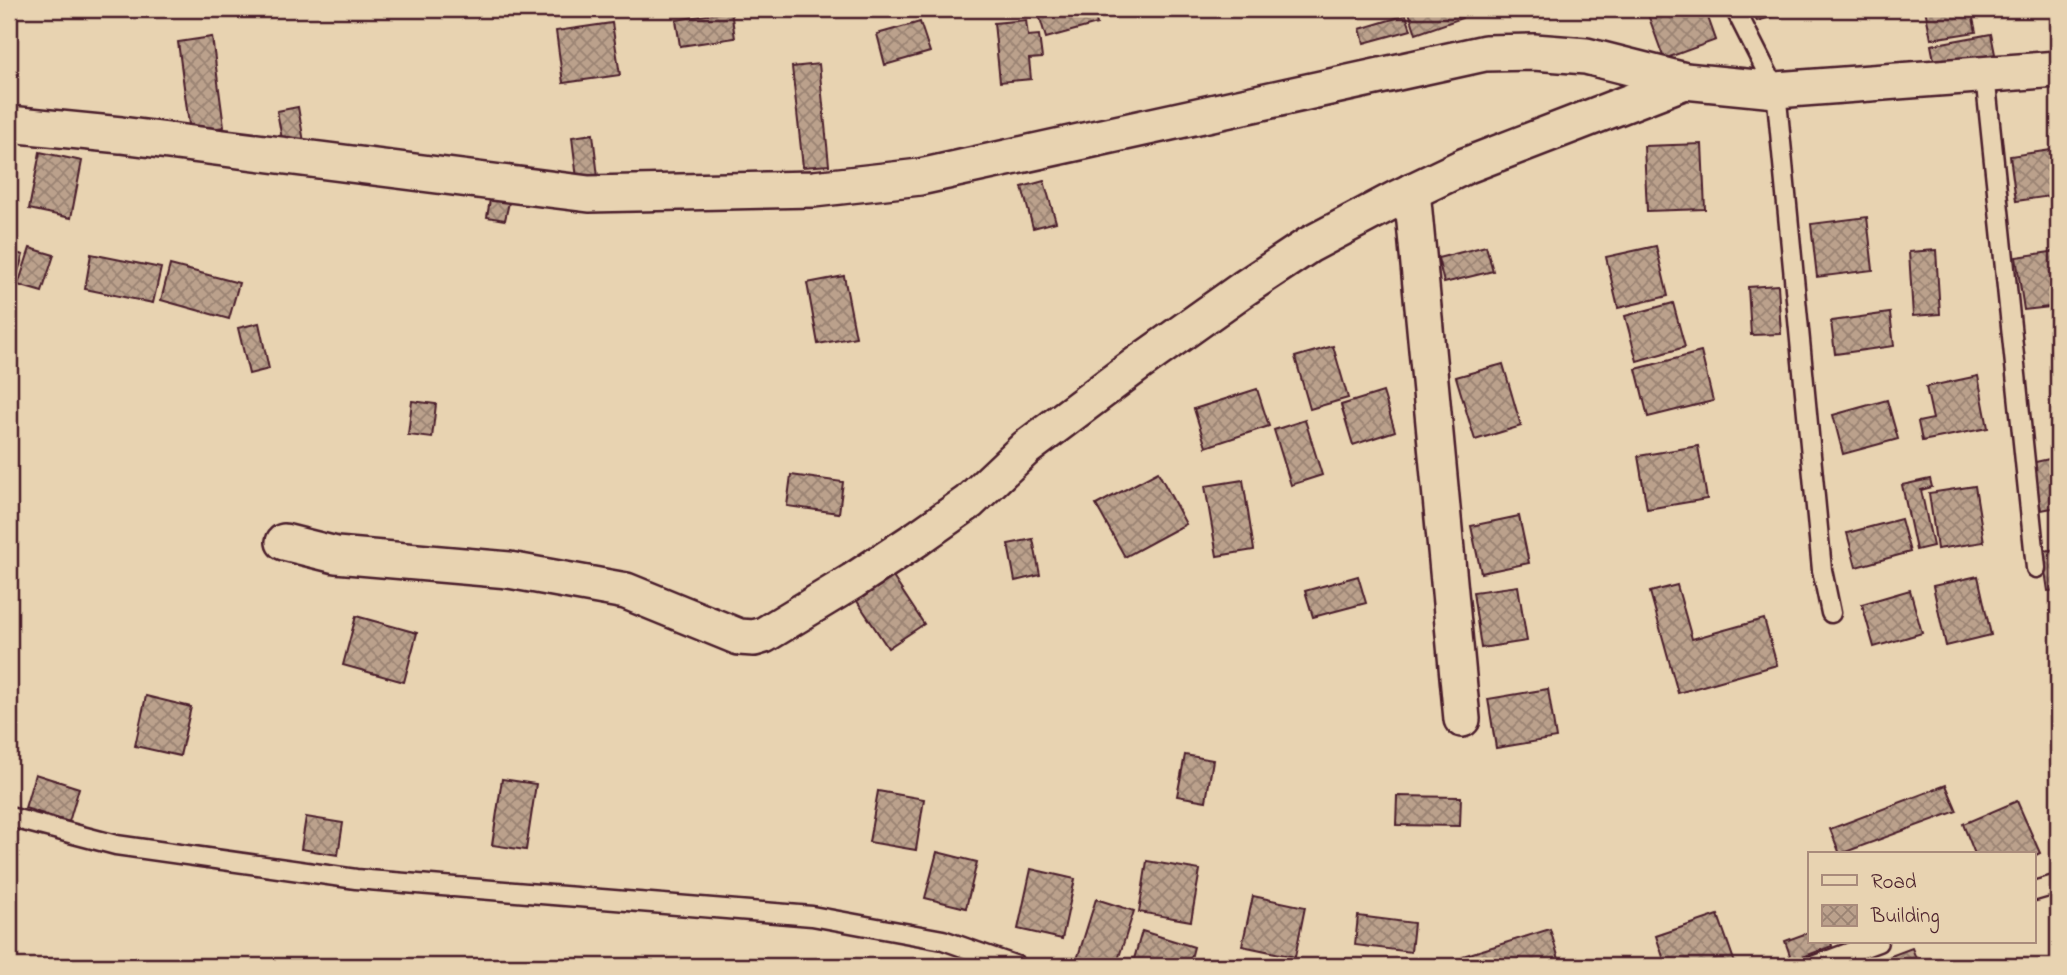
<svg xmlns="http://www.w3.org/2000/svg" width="2067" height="975" font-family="'Indie Flower',sans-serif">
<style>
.building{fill:url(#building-cross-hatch);stroke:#4a1f2b;stroke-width:2}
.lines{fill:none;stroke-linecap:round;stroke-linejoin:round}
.lane-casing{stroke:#4a1f2b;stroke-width:23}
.street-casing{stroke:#4a1f2b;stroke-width:40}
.lane{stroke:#e8d3b1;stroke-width:18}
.street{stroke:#e8d3b1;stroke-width:35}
</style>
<defs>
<pattern id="building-cross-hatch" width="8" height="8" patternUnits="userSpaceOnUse" patternTransform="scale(1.75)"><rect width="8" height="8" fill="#bba18c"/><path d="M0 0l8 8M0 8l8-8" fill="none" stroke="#9a8373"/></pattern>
</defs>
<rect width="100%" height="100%" fill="#e8d3b1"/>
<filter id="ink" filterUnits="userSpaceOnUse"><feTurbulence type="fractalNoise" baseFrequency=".0143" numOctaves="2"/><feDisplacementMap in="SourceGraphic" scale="14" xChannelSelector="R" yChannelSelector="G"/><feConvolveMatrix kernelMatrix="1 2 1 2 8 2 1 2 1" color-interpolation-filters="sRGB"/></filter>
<g filter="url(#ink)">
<g class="building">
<rect x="9" y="9" width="9" height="8"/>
<polygon points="1061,9 1093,9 1097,24 1046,38 1039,15"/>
<polygon points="1408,9 1459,9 1462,18 1416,34"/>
<polygon points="1646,9 1705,9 1716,40 1664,59"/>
<polygon points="1753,9 1795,9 1795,10 1757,21"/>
<polygon points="1925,9 1971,9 1976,32 1931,39"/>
<polygon points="731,11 735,38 680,46 676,20"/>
<polygon points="1406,15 1411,30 1364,43 1360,29"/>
<polygon points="1026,20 1028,36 1039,35 1042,58 1029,59 1031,79 1000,82 994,23"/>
<polygon points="920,22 930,52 885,65 877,34"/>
<polygon points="612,23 620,75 563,83 556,31"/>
<polygon points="1991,34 1995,54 1935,65 1931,45"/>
<polygon points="212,37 224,127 190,132 178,42"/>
<polygon points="819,64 829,165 803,167 792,67"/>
<polygon points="298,107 304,142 283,145 277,111"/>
<polygon points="593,134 598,177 577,179 572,137"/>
<polygon points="1702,144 1705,209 1647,211 1644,146"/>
<polygon points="2058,149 2058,195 2016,201 2010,156"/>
<polygon points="40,152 82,161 71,218 29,209"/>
<polygon points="1044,181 1056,222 1033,228 1022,187"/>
<polygon points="491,194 510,198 505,220 487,217"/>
<polygon points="1867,217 1873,270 1817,277 1811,224"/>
<polygon points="1486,246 1493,271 1444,283 1438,258"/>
<polygon points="1656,246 1668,296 1618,308 1606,257"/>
<polygon points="30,248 54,255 42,292 18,285"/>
<polygon points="1936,250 1940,314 1913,316 1909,252"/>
<polygon points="9,251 23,255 16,279 9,277"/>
<polygon points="2058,251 2058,306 2024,310 2016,257"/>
<polygon points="91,254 161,268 153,303 85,289"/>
<polygon points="170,265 239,283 229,319 161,300"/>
<polygon points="844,276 856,337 818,344 807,283"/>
<polygon points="1778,285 1781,334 1751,335 1748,287"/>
<polygon points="1673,303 1685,347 1637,361 1625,316"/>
<polygon points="1890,313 1894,346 1835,354 1831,321"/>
<polygon points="259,323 269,369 249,374 238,328"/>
<polygon points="1333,346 1348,398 1310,409 1295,357"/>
<polygon points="1701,352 1713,401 1648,417 1636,369"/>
<polygon points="1503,364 1521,426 1475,440 1456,377"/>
<polygon points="1978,376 1988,428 1922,441 1918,422 1933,419 1926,387"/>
<polygon points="1257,389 1269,426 1206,447 1194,409"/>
<polygon points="1383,392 1395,431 1353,445 1341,405"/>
<polygon points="1887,400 1898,439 1843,454 1833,415"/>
<polygon points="412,401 436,404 432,438 408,435"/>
<polygon points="1305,420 1322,475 1291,485 1274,430"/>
<polygon points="1698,446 1707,499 1647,509 1638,456"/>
<polygon points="2058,457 2058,507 2041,510 2031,463"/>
<polygon points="1158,472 1186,524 1125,557 1096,505"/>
<polygon points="791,475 843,482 839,513 787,506"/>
<polygon points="1930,479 1932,487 1921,490 1933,546 1916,550 1902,485"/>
<polygon points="1243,480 1254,550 1217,556 1205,486"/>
<polygon points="1975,486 1984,542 1937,549 1929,493"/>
<polygon points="1519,516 1529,563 1481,573 1471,526"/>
<polygon points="1901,519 1910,552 1856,567 1847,533"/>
<polygon points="1033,539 1040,575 1015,581 1008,544"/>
<polygon points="2058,549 2058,590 2048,591 2042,551"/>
<polygon points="1358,576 1366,603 1313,617 1305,591"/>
<polygon points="1978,576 1991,635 1946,646 1933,586"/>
<polygon points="893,577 924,624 888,648 857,601"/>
<polygon points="1677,585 1692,639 1764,619 1777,665 1678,693 1650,592"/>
<polygon points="1518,586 1527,641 1481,648 1473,592"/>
<polygon points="1910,590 1922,633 1874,647 1862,604"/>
<polygon points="356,616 417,633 404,682 343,665"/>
<polygon points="1548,689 1556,738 1496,748 1488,699"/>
<polygon points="146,696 191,707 180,756 135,746"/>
<polygon points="1185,755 1213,760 1206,801 1177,796"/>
<polygon points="35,774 79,788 69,822 25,808"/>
<polygon points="502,779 536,784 526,850 492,845"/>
<polygon points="1946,785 1957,811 1840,854 1830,829"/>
<polygon points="878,791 924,799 916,850 869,842"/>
<polygon points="1397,796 1461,797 1460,826 1396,825"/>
<polygon points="2017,801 2040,853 2034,856 1975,854 1963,824"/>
<polygon points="306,817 343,823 338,855 301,849"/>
<polygon points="937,852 977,862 966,908 925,898"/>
<polygon points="1147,861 1200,870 1191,921 1139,912"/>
<polygon points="1031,869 1075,879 1062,939 1018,929"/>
<polygon points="1253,896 1305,907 1295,957 1242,946"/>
<polygon points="1096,899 1134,911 1116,966 1075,966"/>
<polygon points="1718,915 1736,966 1666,966 1656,936"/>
<polygon points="1358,916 1414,923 1411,952 1355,945"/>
<polygon points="1550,929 1561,966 1466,966 1463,956"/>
<polygon points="1142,931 1194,947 1189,966 1132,966"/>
<polygon points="1810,932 1810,942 1831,942 1832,946 1792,961 1785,941"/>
<polygon points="1912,948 1919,966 1882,966 1880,960"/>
</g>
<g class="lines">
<g class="lane-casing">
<g id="lane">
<polyline points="1735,9 1776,90 1822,570 1831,613"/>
<polyline points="1985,75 2036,568"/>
<polyline points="9,817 116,845 356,879 812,916 943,940 1017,966"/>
<polyline points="2034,891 2058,884"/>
<polyline points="1813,966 1878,942"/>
</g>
</g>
<g class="street-casing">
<g id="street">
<polyline points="9,124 121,135 589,194 814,189 920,177 1485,53 1534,52 1586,56 1685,81 1776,90 2058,69"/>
<polyline points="1412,191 1462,719"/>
<polyline points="284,542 336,555 509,570 626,591 739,637 754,638 764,635 853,581 918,538 969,502 1026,448 1139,363 1243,289 1309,245 1398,198 1465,166 1685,81"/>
</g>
</g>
<use href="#lane" class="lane"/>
<use href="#street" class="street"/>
</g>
</g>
<rect width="2067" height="975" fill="none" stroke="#e8d3b1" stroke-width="35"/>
<rect x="18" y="18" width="2032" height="940" fill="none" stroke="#4a1f2b" stroke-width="2.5" filter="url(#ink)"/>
<rect x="1808" y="852" width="228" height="91" fill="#e8d3b1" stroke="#a98b7b" stroke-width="2"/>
<rect x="1822" y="875" width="35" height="10" fill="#e8d3b1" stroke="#a98b7b" stroke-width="2"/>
<text x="1871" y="888" font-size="21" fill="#4a1f2b">Road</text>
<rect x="1822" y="905" width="35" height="21" fill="url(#building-cross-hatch)" stroke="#a98b7b" stroke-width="2"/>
<text x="1871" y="922" font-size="21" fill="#4a1f2b">Building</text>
</svg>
